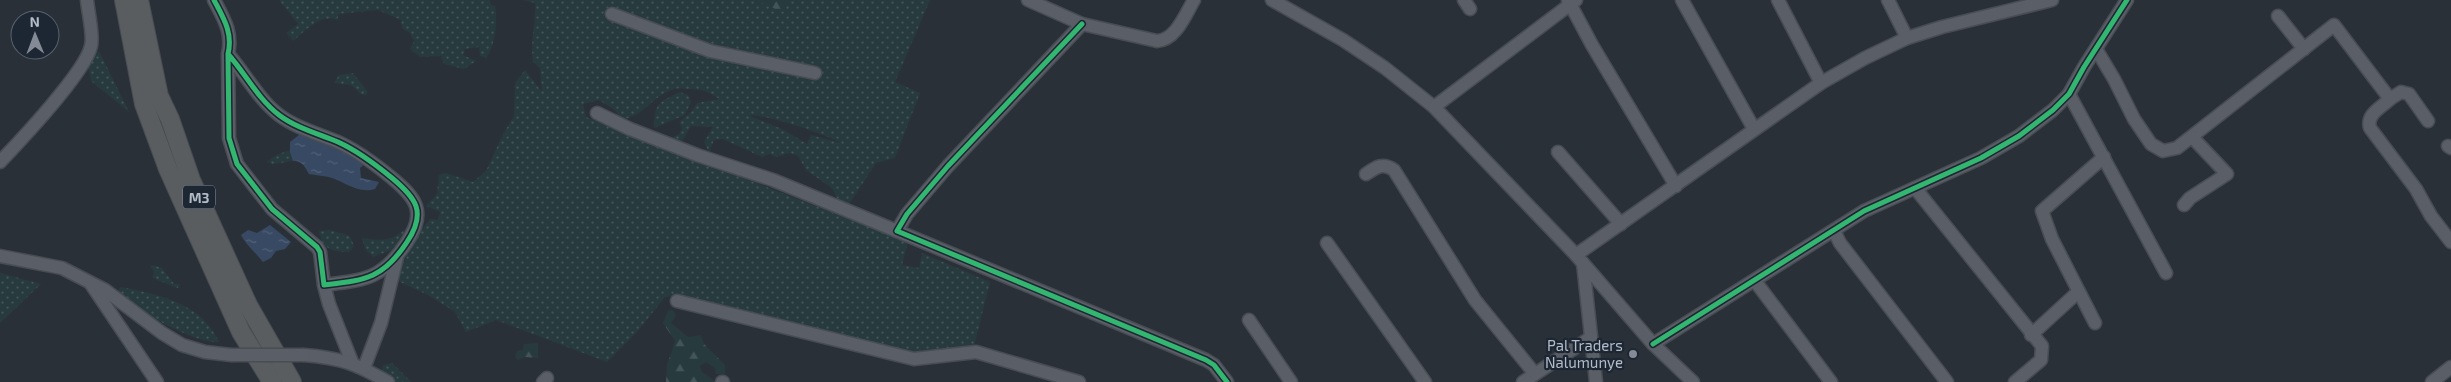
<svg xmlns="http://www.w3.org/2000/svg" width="2451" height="382" font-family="'Exo 2',sans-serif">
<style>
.grass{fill:url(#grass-dots);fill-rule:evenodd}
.forest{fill:url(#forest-firs)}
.water{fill:url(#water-ripples)}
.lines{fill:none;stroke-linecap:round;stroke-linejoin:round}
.minor-casing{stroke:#484c53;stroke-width:15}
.highway-casing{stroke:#474c53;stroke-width:20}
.minor{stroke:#5a5e66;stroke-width:12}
.highway{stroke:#5a5d60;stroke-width:18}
.minor-bridge-casing{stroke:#484c53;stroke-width:15;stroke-linecap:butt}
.minor-bridge{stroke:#5a5e66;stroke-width:12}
.cycleway-casing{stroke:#1d2633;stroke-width:8}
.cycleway{stroke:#33b770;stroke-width:5}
.poi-dot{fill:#848b96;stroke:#1d2633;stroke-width:2}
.labels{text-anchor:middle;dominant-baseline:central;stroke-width:4.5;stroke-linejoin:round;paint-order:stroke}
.shield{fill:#1d2633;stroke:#878f9c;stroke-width:1}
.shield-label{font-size:14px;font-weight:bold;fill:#b4bcc9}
.poi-label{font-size:15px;fill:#b4bcc9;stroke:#1d2633;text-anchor:end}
</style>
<defs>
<pattern id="grass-dots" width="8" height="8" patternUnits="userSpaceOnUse" patternTransform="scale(1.25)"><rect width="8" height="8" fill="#273a3e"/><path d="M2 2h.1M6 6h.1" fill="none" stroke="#445559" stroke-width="1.8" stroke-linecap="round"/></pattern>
<pattern id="forest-firs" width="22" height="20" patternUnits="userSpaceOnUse" patternTransform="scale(1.25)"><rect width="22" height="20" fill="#273a3e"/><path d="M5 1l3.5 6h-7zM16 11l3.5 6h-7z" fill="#445559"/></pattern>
<pattern id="water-ripples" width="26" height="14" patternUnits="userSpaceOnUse" patternTransform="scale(1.25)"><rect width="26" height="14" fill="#384963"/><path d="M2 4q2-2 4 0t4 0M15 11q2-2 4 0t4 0" fill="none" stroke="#526178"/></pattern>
</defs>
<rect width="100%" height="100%" fill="#2a3038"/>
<g class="grass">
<path d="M279,0H490L491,5L495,6C498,21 495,47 486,58L480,56L479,47L465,49L463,55L476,61L464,69L444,64L441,56L420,57L410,49L414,41L410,33L402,28L401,20L378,10L339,14L337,20C321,13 305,31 293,41L286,33L298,24Z"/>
<path d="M522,0H930L895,82L920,93L895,158L876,163L846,209L841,206L832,188L806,170L798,156L790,153L776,157L770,154L762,157L723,139L714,140L709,152L704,142L713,127L691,126L683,140L677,143L673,141V137L679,134L682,128L679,122L692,111L697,103L719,99C709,92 702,89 690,89C686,89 679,88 675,89C654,93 643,119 621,119L615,110L599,100L583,104L586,117L908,242L902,265L919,268L922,253L990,282L974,346L914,354L668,296L664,298L638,331L607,362L496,320L466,332L455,312L430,296L394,279L419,233L430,219L438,220L440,212L426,206L437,194L439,175L446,173L473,182L486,171L503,134L514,116L515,83L525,70L542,92L540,68L533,62C530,39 536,25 535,3ZM748,115C769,115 821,133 841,143L811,135L807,144L784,130Z"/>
<polygon points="99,51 129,112 91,81 88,65"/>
<polygon points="353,73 368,92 366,95 361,94 351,85 334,83 339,75"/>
<path d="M680,92L688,95L691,102L685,115L654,128C654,103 659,102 680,92Z"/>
<polygon points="290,150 293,161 273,164 267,162 276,155"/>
<path d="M408,226V238L399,247L373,257L365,249L362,238C383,241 392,242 408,226Z"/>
<path d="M330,230L350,236L354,246L349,252C333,252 321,249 319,231Z"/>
<polygon points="153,265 162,268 174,284 180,284 178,288 152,278 154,272 150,266"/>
<polygon points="0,273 41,284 0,323"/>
<path d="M121,287C158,294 203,304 219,342C194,344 141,310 117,298L115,294Z"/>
<polygon points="392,363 411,382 394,382 381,374 383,365"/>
</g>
<g class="forest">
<polygon points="755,0 787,0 782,12"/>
<polygon points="673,310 676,316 671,323 688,337 701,335 704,344 725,365 725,374 716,374 715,368 706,362 700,366 702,372 716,382 666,382 667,365 675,341 663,323 668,311"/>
<polygon points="538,343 538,358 525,357 518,360 515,357 517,351 523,350 524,344"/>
</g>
<g class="water">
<path d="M310,133L368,161L360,168L361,178L379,182L375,189C357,194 346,182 329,177C323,176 315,175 309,174C305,167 302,160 293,161L290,152V142L299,135Z"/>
<path d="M270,225L291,242L285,249L276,251L271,258L263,262C256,253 246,245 241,235L248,230L257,233Z"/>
</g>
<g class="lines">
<g class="minor-casing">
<g id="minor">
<path d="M214,0C224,19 233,33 228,54L229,138L237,164L272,209L317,247L320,252L324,285C365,280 383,279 407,242C427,212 416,198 392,178C375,164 358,151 338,142C319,134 296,128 279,115C258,99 245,73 228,54"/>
<path d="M1028,0L1082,24L1157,41C1176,40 1185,15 1194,0"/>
<polyline points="1272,0 1343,40 1385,68 1434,107 1576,255 1653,344 1693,382"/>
<polyline points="1464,0 1470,9"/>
<polyline points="1568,0 1592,45 1676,186"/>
<polyline points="1682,0 1754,129"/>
<polyline points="1778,0 1821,83"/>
<polyline points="1888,0 1907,38"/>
<polyline points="612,14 710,51 815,73"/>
<polyline points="2278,16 2304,49"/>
<polyline points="1082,24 948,166 907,214 897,231 1206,360 1214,365 1227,382"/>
<polyline points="2096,49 2114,79 2134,119 2151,144 2163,151 2177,148 2334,25 2390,99 2401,92 2409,94 2428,121"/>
<polyline points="2069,94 2166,273"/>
<path d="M2390,99C2381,108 2366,114 2370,128L2416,189L2431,216L2451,242"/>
<polyline points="1434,107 1576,0"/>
<polyline points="597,113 630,129 697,155 773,180 897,231"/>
<polyline points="2448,146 2451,148"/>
<polyline points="1558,152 1621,224"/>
<path d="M0,162C20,141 86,71 91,46C94,36 88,12 87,0"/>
<path d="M1366,174C1376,167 1383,162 1394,170L1475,300L1535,374"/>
<polyline points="1915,188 2042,346 2041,360 2015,382"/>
<polyline points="2184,205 2190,198 2227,174 2192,137"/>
<polyline points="1834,231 1840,243 1947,382"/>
<polyline points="1327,243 1425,382"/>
<polyline points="1576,255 1821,83 1865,58 1907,38 1942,27 2052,0"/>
<polyline points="0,256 62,268 105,290 162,333 182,345 205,352 231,355"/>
<polyline points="1583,263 1596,382"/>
<polyline points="1755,281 1831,382"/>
<polyline points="91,284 157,382"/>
<polyline points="324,285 329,304 352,362"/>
<polyline points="677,301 914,359 976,352 1079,382"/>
<polyline points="1249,320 1291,382"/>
<polyline points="2095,323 2052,239 2042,211 2104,157"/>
<polyline points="2031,335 2078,292"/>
<polyline points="1653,344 1864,211 1981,158 2019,136 2053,110 2069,94 2084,67 2127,0"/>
<path d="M304,355C342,358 356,364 388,382"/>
<polyline points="364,368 381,323 397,257"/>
<polyline points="543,382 547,378"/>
<polyline points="722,382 723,382"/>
<polyline points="1523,382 1590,338"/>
<polyline points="2432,382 2451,367"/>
</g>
</g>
<g class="highway-casing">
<g id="highway">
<polyline points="124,0 144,104 168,169 241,332 272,382"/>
<polyline points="139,0 159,96 170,119 191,180 248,305 292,382"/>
</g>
</g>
<use href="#minor" class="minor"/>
<use href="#highway" class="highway"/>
<g class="minor-bridge-casing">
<polyline id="minor-bridge" points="231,355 304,355"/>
</g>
<use href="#minor-bridge" class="minor-bridge"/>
<g class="cycleway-casing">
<g id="cycleway">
<path d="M214,0C224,19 233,33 228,54L229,138L237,164L272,209L317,247L320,252L324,285C365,280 383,279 407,242C427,212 416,198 392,178C375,164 358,151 338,142C319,134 296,128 279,115C258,99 245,73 228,54"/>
<polyline points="1082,24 948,166 907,214 897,231 1206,360 1214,365 1227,382"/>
<polyline points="1653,344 1864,211 1981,158 2019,136 2053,110 2069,94 2084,67 2127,0"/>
</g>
</g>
<use href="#cycleway" class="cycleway"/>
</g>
<circle class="poi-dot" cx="1633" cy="354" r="5"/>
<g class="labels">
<rect class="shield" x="183" y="185.5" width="32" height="23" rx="4"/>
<g class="shield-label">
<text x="199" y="197">M3</text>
</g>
<g class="poi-label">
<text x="1623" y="345">Pal Traders<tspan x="1623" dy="17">Nalumunye</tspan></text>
</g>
</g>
<g transform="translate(35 35) rotate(359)"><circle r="24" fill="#1d2633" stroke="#59626f"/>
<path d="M0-4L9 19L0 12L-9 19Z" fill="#848b96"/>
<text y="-8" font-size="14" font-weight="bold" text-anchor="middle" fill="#b4bcc9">N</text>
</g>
</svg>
